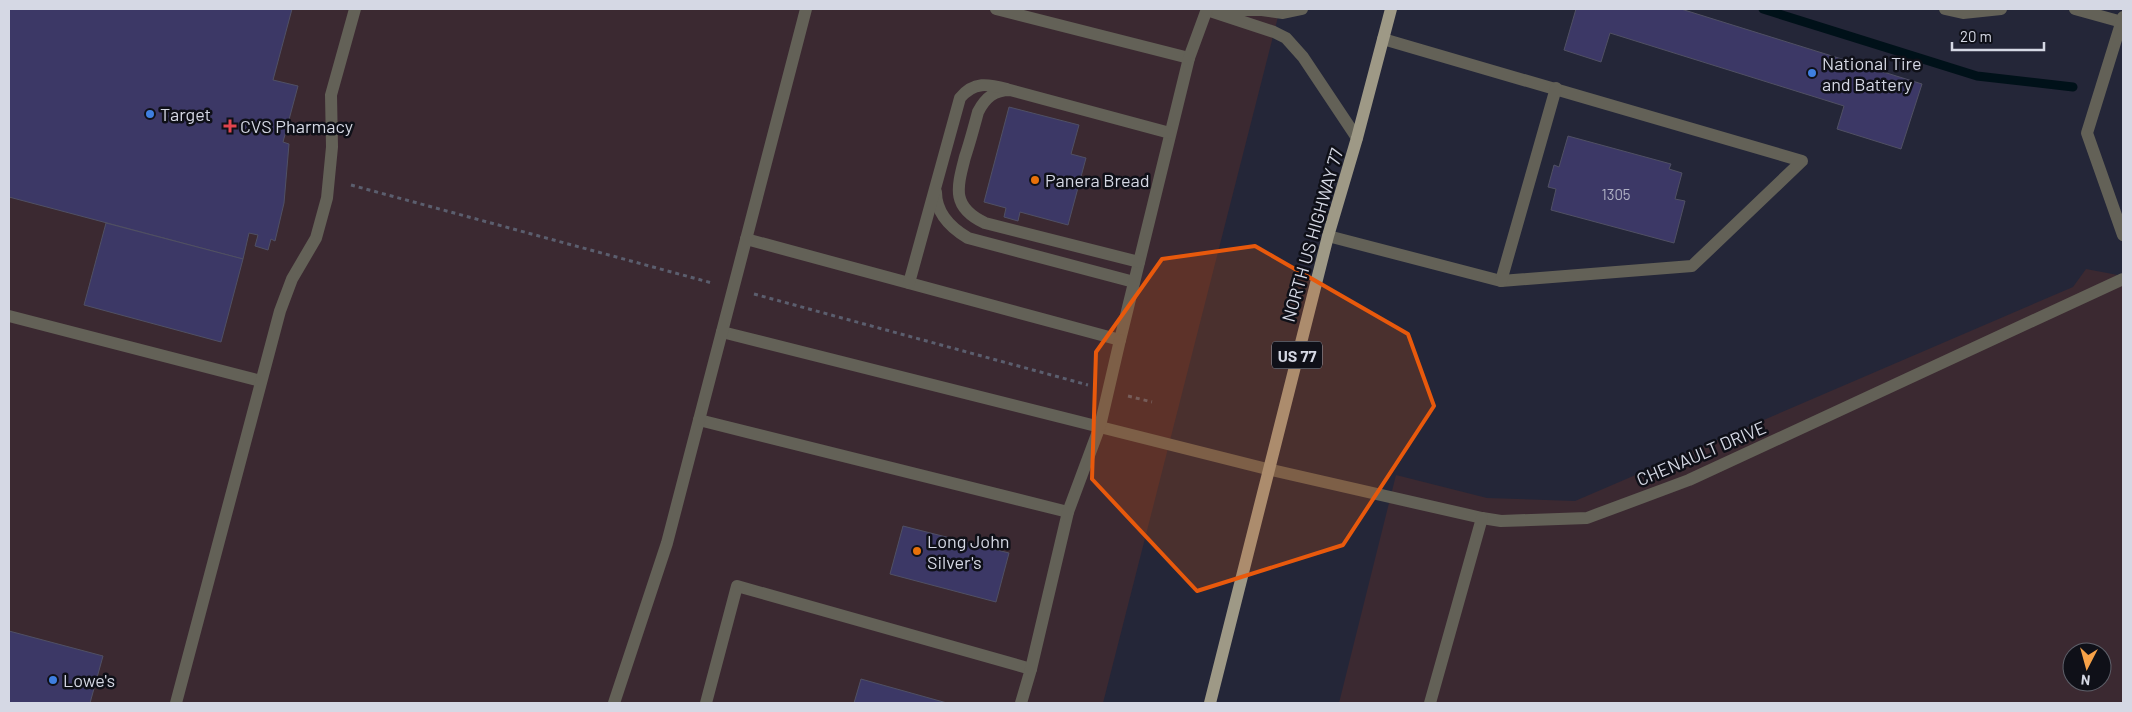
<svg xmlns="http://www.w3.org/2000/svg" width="2132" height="712" font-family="Barlow,sans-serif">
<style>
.commercial{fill:#3b2931;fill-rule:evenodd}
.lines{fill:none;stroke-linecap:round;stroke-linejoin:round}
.stream{stroke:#001119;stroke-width:9}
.building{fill:#3c3866;stroke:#505064}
.path{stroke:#5b5e6e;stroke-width:3;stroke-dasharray:4 4;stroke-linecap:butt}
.minor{stroke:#636157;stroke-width:12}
.major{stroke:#9e9986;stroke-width:12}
.marked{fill:#e8590c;fill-opacity:0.2;stroke:#e8590c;stroke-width:4;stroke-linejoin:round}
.shop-dot{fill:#3f7fe0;stroke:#0f1018;stroke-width:2}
.health-dot{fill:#e0444e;stroke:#0f1018;stroke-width:2}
.food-dot{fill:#e8710a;stroke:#0f1018;stroke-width:2}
.labels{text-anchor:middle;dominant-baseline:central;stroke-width:5;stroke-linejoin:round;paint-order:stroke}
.number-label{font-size:15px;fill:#afb0c4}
.shield{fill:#0f1018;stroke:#9a9ca7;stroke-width:1}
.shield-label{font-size:16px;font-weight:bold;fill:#d5d8e4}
.poi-label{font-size:18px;fill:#d5d8e4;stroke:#0f1018;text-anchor:start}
.street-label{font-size:18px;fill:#d5d8e4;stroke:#0f1018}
</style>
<rect width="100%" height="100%" fill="#242638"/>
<g class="commercial">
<polygon points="9,9 1280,9 1103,703 9,703"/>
<path d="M2086,269L2123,276V703H1339L1396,475L1487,498L1575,501L2073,287ZM2072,652H2102V682H2072Z"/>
</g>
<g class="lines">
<polyline class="stream" points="1763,9 1977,76 2073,87"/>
</g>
<g class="building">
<polygon points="9,9 292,9 273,80 298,86 283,142 289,144 284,203 275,241 271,239 268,250 255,246 258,235 249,233 243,259 9,197"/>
<polygon points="1576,9 1681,9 1922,84 1901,149 1837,129 1844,106 1610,33 1601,62 1564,50"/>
<polygon points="1009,107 1079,125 1071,154 1086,158 1068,225 1020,212 1018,221 1004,217 1006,208 984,202"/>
<polygon points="1568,136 1671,164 1669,169 1682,173 1675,199 1685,201 1674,243 1551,210 1556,189 1548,187 1554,165 1559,167"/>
<polygon points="106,223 243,259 221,342 84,305"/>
<polygon points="903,526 1009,553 996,602 890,574"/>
<polygon points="9,631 103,656 90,703 9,703"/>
<polygon points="861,679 947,703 854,703"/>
</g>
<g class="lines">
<g class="path">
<polyline points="351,185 712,283"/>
<polyline points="754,294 1088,385"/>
<polyline points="1128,396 1152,402"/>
</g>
<g class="minor">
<polyline points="996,9 1189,58"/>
<polyline points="1945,9 1963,13 2001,9"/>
<polyline points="2075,9 2122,22"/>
<polyline points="1207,10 1274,32 1286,38 1303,57 1357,138"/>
<polyline points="1217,10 1262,10 1283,13 1302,9"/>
<polyline points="2123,17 2087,133 2123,235"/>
<path d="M936,192C936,213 951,228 968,238L1134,282"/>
<polyline points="1328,236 1501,281 1692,266 1802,161 1383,39"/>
<polyline points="746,239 1120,340 1189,58 1207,9"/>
<path d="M1139,262L985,223C951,207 957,188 965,157C970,142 974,127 978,112C985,98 994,90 1010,90L1170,133"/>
<polyline points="1501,281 1556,88"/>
<path d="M909,283L960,98C974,81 988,84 1007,89"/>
<polyline points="9,316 261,381"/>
<polyline points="722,332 1267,469 1482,518 1501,521 1587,518 1689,480 2123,279"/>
<polyline points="699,420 1068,512"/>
<polyline points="176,703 280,311 292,279 316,238 327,198 332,147 331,95 355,9"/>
<polyline points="614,703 667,543 806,9"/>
<polyline points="706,703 737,586 1031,669"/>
<polyline points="1021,703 1031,669 1068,512 1100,426 1120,340"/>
<polyline points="1430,703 1482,518"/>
</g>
<polyline class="major" points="1210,703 1328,236 1357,138 1391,9"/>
</g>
<path class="marked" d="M1255,246L1408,334L1434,406L1343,545L1197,591L1092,479L1096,352L1162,259Z"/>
<g class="shop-dot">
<circle cx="1812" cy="73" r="5"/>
<circle cx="150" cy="114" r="5"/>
<circle cx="53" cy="680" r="5"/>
</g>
<path class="health-dot" d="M227.5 118.5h5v5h5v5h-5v5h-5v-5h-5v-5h5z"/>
<g class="food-dot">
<circle cx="1035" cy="180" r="5"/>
<circle cx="917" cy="551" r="5"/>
</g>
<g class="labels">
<g class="number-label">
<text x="1616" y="194">1305</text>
</g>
<rect class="shield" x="1272" y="341.5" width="50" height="27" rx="4"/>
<g class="shield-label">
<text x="1297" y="355">US 77</text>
</g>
<g class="poi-label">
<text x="1822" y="63">National Tire<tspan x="1822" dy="21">and Battery</tspan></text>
<text x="160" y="114">Target</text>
<text x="240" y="126">CVS Pharmacy</text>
<text x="1045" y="180">Panera Bread</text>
<text x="927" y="541">Long John<tspan x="927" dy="21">Silver's</tspan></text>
<text x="63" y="680">Lowe's</text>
</g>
<g class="street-label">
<text transform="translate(1312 235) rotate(-74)">NORTH US HIGHWAY 77</text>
<text transform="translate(1701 453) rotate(-23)">CHENAULT DRIVE</text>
</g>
</g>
<rect width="2132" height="712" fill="none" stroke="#d5d8e4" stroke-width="20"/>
<g transform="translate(2087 667) rotate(186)"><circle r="24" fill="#0f1018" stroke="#5e606a"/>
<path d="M0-4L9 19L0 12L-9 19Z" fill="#f7a248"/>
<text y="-8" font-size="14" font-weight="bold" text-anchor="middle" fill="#d5d8e4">N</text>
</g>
<path d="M1952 42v8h92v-8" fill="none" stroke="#d5d8e4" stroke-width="2.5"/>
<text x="1960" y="42" font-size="15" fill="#d5d8e4" stroke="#0f1018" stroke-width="4" paint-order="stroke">20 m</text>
</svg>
